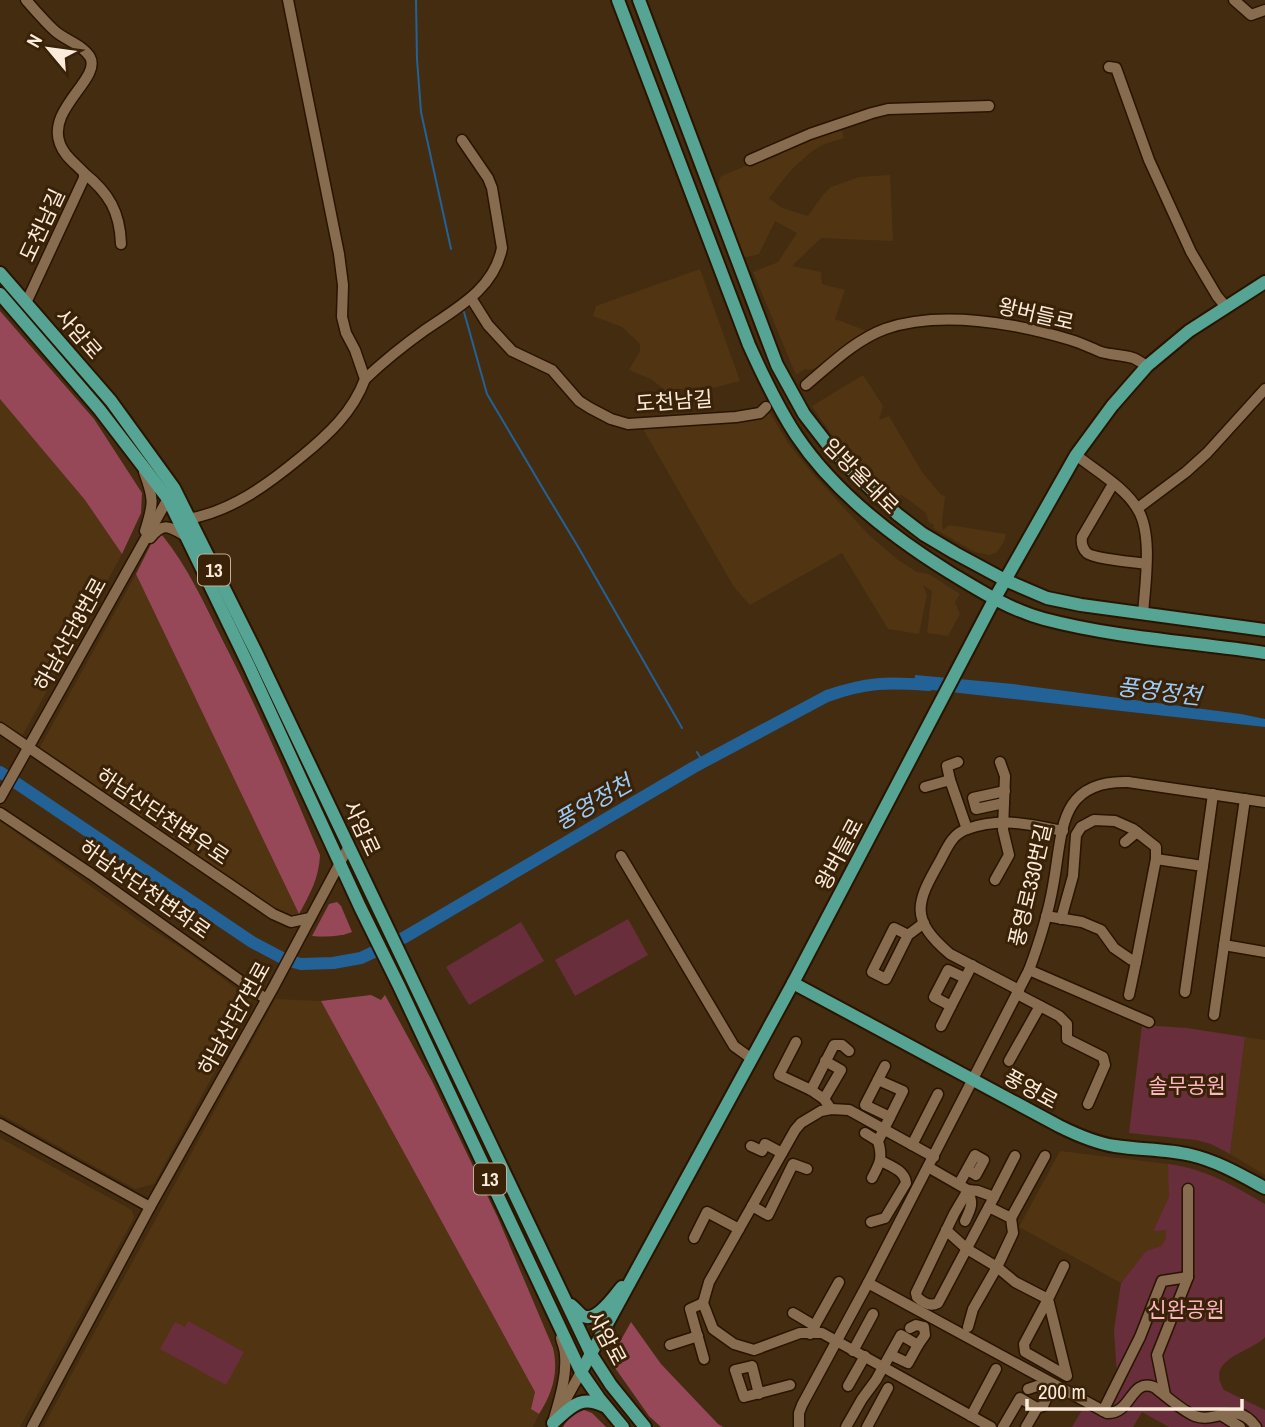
<svg xmlns="http://www.w3.org/2000/svg" width="1265" height="1427" font-family="'Archivo Narrow','Noto Sans KR',sans-serif">
<style>
.built{fill:#513412}
.green{fill:#682e3b}
.forest{fill:#964859}
.water{fill:#236297}
.lines{fill:none;stroke-linecap:round;stroke-linejoin:round}
.stream{stroke:#236297;stroke-width:2}
.river{stroke:#236297;stroke-width:12}
.minor-casing{stroke:#291400;stroke-width:13}
.major-casing{stroke:#291400;stroke-width:16}
.minor{stroke:#876c50;stroke-width:10}
.major{stroke:#56a493;stroke-width:12}
.labels{text-anchor:middle;dominant-baseline:central;stroke-width:6;stroke-linejoin:round;paint-order:stroke}
.shield{fill:#392207;stroke:#c0af9b;stroke-width:2}
.shield-label{font-size:19px;font-weight:bold;fill:#faebdb}
.street-label{font-size:21px;fill:#faebdb;stroke:#392207}
.park-label{font-size:21px;fill:#fbb6c2;stroke:#392207}
.water-label{font-size:23px;font-style:italic;fill:#9bcbf8;stroke:#392207}
</style>
<rect width="100%" height="100%" fill="#442c11"/>
<g class="built">
<polygon points="842,130 844,138 822,145 811,152 791,170 769,198 782,208 808,216 822,196 831,187 859,177 890,175 893,241 821,238 792,266 821,272 822,284 845,290 835,319 867,331 815,368 809,370 805,369 796,375 753,272 778,262 797,233 775,221 759,254 743,258 718,184 721,176 817,137"/>
<polygon points="700,269 740,381 697,392 681,389 666,391 651,379 629,370 640,351 640,344 622,327 593,316 596,306"/>
<polygon points="863,375 883,406 879,420 889,416 922,472 941,495 945,496 942,522 943,530 949,525 1006,534 1004,542 996,553 989,555 975,552 933,528 934,525 929,522 926,513 902,495 894,496 888,488 838,444 812,406"/>
<polygon points="0,399 85,500 122,554 21,738 0,723"/>
<polygon points="770,413 788,443 812,473 869,535 898,560 917,572 929,574 960,594 955,602 960,614 948,636 927,633 932,591 923,585 927,595 919,634 888,629 842,553 750,605 734,587 643,429 755,419"/>
<polygon points="136,574 138,577 299,914 284,917 39,749"/>
<polygon points="0,821 142,923 190,954 249,998 252,1003 154,1184 135,1189 0,1114"/>
<polygon points="275,999 321,1001 535,1392 531,1409 539,1414 533,1427 43,1427"/>
<polygon points="1245,1037 1265,1040 1265,1175 1230,1154"/>
<polygon points="0,1138 132,1210 134,1218 20,1427 0,1427"/>
<polygon points="1060,1151 1168,1164 1170,1196 1153,1230 1166,1230 1167,1239 1161,1246 1146,1251 1121,1283 1019,1227"/>
</g>
<g class="green">
<polygon points="628,919 648,955 575,996 555,960"/>
<polygon points="521,922 544,961 469,1005 446,967"/>
<polygon points="1142,1025 1187,1028 1245,1037 1230,1154 1211,1144 1196,1140 1129,1133"/>
<path d="M1168,1164C1204,1168 1234,1186 1265,1204V1337C1251,1353 1204,1358 1224,1390L1265,1410V1427H1169L1142,1412L1133,1427H1072L1088,1400L1100,1406L1113,1387L1117,1376L1114,1330L1121,1283L1146,1251L1161,1246L1166,1239V1230L1153,1231L1169,1197Z"/>
<polygon points="188,1321 244,1352 226,1385 160,1349 175,1322 185,1327"/>
</g>
<g class="forest">
<polygon points="0,311 94,419 142,493 141,513 122,554 85,500 0,399"/>
<path d="M162,535C188,567 205,605 223,641C259,711 290,783 320,855C319,878 310,894 299,914L136,574L152,542Z"/>
<path d="M337,902L341,906L352,932C339,937 326,937 312,936L329,904Z"/>
<path d="M371,995L381,1000L385,995L432,1081L498,1218L553,1348C559,1373 552,1394 539,1414L531,1409L535,1392L321,1001Z"/>
<polygon points="631,1322 661,1364 718,1424 723,1427 661,1427 649,1416 613,1365 612,1356"/>
<path d="M584,1410L592,1413L606,1427H563C568,1418 575,1414 584,1410Z"/>
</g>
<polygon class="water" points="915,675 1013,684 1241,714 1265,719 1265,727 914,688"/>
<g class="lines">
<g class="stream">
<polyline points="416,0 417,59 421,112 451,249"/>
<polyline points="464,312 487,394 545,492 577,545 682,728"/>
<polyline points="697,752 703,762"/>
</g>
<path class="river" d="M0,772L252,942L286,960L301,964L333,963L361,958L405,937L694,767L827,696C867,682 887,682 929,685"/>
<g class="minor-casing">
<g id="minor">
<path d="M26,0C35,10 45,22 55,31C65,40 83,45 90,57C102,78 46,109 60,144C64,156 76,164 84,173V178L26,303"/>
<polyline points="1234,0 1251,15 1265,10"/>
<polyline points="1109,67 1116,68 1149,160 1191,252 1217,296 1226,307"/>
<polyline points="750,160 810,134 872,113 888,109 989,106"/>
<path d="M84,173C109,193 120,212 121,244"/>
<polyline points="471,298 488,325 512,351 552,370 579,401 590,408 611,419 628,424 736,417 760,413 766,407"/>
<path d="M365,379C384,361 404,345 425,330C457,308 494,289 502,248L492,188L488,178L462,140"/>
<path d="M806,385C830,365 855,340 885,329C940,310 1016,323 1071,340C1081,343 1091,348 1101,352C1111,355 1123,355 1133,358C1138,360 1142,363 1147,366"/>
<path d="M1076,455C1096,471 1126,488 1138,510C1153,535 1145,585 1143,614"/>
<path d="M144,472C154,499 154,503 145,531"/>
<path d="M1113,484L1082,537C1081,543 1082,548 1087,553C1094,559 1134,562 1146,564"/>
<polyline points="1138,508 1186,472 1207,453 1265,389"/>
<path d="M188,519C232,511 267,485 301,457C328,435 353,412 365,379L355,350L346,333L342,317L343,285L339,254L288,0"/>
<path d="M150,538C164,521 170,527 187,537"/>
<polyline points="0,728 273,914 291,922 310,918"/>
<polyline points="950,780 947,766 958,762"/>
<polyline points="925,787 950,780 967,829"/>
<polyline points="0,798 170,495"/>
<polyline points="1004,803 976,809 973,798 1005,791"/>
<polyline points="0,813 91,874 266,999"/>
<polyline points="1125,842 1137,832"/>
<polyline points="621,856 734,1046 752,1059"/>
<polyline points="1203,866 1213,794"/>
<polyline points="995,880 1009,855 1003,830 1005,776 1000,762"/>
<polyline points="1046,916 1082,922 1101,930 1114,948 1130,959 1136,962 1129,995"/>
<polyline points="1061,919 1073,876 1076,835 1081,827 1094,820 1115,821 1133,829 1156,847 1156,859"/>
<polyline points="908,935 894,928 872,972 886,979 908,935 924,923"/>
<polyline points="1224,945 1265,952"/>
<polyline points="1136,962 1156,859 1203,866 1185,992"/>
<polyline points="1029,970 1149,1022"/>
<polyline points="965,978 948,970 934,997 951,1006 972,965"/>
<path d="M1019,990L950,954C909,919 916,903 940,861C947,848 952,834 967,829C1001,817 1029,824 1063,831"/>
<polyline points="1040,1006 1059,1016 1067,1024 1067,1039 1103,1057 1105,1065 1088,1104"/>
<polyline points="1214,1015 1245,799"/>
<polyline points="941,1026 951,1006"/>
<polyline points="796,1042 779,1075 811,1090 824,1099 831,1109"/>
<polyline points="1009,1061 1040,1006 1017,994"/>
<polyline points="885,1066 865,1105 890,1117"/>
<polyline points="811,1090 834,1045 842,1045 849,1051"/>
<polyline points="824,1099 841,1070 825,1061"/>
<polyline points="0,1124 150,1207"/>
<polyline points="865,1133 878,1141"/>
<polyline points="912,1145 938,1094"/>
<polyline points="751,1146 762,1151 765,1144 782,1153"/>
<polyline points="934,1157 849,1110 831,1109 821,1111 801,1123 795,1130 709,1282 703,1303 713,1329 734,1344 754,1350 800,1333 822,1333 991,1427"/>
<path d="M928,1167L968,1190L954,1214L916,1293L917,1297C923,1303 930,1307 938,1303L994,1197"/>
<path d="M872,1178C880,1163 883,1158 878,1141L903,1091L878,1080"/>
<polyline points="959,1184 975,1155 984,1160 976,1175 967,1170"/>
<polyline points="968,1190 978,1191 994,1197 1015,1156"/>
<polyline points="752,1206 768,1215 793,1164 807,1169"/>
<polyline points="989,1207 1011,1218 1013,1233 997,1267 1015,1282 1048,1299 1024,1344 1025,1352 1067,1376 1048,1299 1064,1266"/>
<polyline points="1011,1218 1045,1156"/>
<path d="M965,1221C970,1210 975,1202 967,1192"/>
<path d="M871,1222L885,1218L906,1183C905,1171 891,1166 881,1161"/>
<polyline points="946,1230 967,1249 997,1267 973,1309 968,1327"/>
<polyline points="694,1238 707,1212 739,1229"/>
<path d="M868,1283L1107,1413C1132,1414 1130,1378 1154,1387C1165,1395 1182,1411 1195,1416C1217,1424 1236,1399 1256,1427"/>
<polyline points="703,1303 690,1309 704,1359"/>
<polyline points="793,1313 815,1326"/>
<polyline points="910,1328 916,1325 924,1327 925,1335 918,1345"/>
<polyline points="810,1334 839,1282"/>
<polyline points="670,1345 698,1336"/>
<polyline points="853,1351 873,1314"/>
<polyline points="848,1386 865,1356"/>
<polyline points="1028,1389 1037,1386 1044,1390 1046,1399 1043,1406 1037,1408"/>
<polyline points="759,1394 752,1366 735,1370 744,1397 790,1385"/>
<polyline points="1165,1395 1157,1355 1188,1277 1188,1189"/>
<polyline points="561,1408 581,1372"/>
<polyline points="1103,1411 1140,1337 1162,1281 1188,1277"/>
<polyline points="1221,1415 1240,1427"/>
<polyline points="971,1416 996,1369"/>
<path d="M553,1422C559,1401 567,1377 565,1355C565,1349 562,1343 561,1338"/>
<polyline points="32,1427 150,1207 273,988 349,846"/>
<path d="M799,1427V1413L802,1405L868,1283L1029,970C1039,943 1048,915 1053,886C1063,833 1057,780 1128,782L1265,802"/>
<polyline points="846,1427 862,1399 876,1380 901,1335 918,1345 908,1363 891,1355"/>
<polyline points="867,1427 888,1388"/>
<polyline points="1003,1427 1020,1398 1037,1408 1026,1427"/>
</g>
</g>
<g class="major-casing">
<g id="major">
<path d="M618,0L749,345C763,376 777,406 796,435C834,492 891,536 949,572C979,590 1010,610 1044,619C1116,638 1192,642 1265,653"/>
<polyline points="639,0 777,365 804,414 828,445 855,474 897,514 923,534 955,553 1005,580 1047,598 1081,605 1265,630"/>
<polyline points="0,273 111,401 174,488 256,652 591,1354 611,1385 645,1427"/>
<polyline points="0,294 99,409 168,499 248,664 360,907 399,986 581,1372 599,1398 623,1427"/>
<path d="M793,983L1059,1126C1077,1135 1095,1143 1115,1146C1140,1150 1166,1149 1191,1155C1217,1161 1241,1175 1265,1188"/>
<path d="M571,1305C575,1308 579,1314 583,1316C597,1323 614,1296 622,1287"/>
<polyline points="581,1372 793,983 995,598 1076,455 1112,406 1147,366 1189,331 1265,282"/>
<path d="M553,1423C570,1408 580,1394 604,1406"/>
</g>
</g>
<use href="#minor" class="minor"/>
<use href="#major" class="major"/>
</g>
<g class="labels">
<g class="shield">
<rect x="198" y="554.5" width="32" height="31" rx="5"/>
<rect x="474" y="1163.5" width="32" height="31" rx="5"/>
</g>
<g class="shield-label">
<text x="214" y="570">13</text>
<text x="490" y="1179">13</text>
</g>
<g class="street-label">
<text transform="translate(42 225) rotate(-65)">도천남길</text>
<text transform="translate(1036 314) rotate(13)">왕버들로</text>
<text transform="translate(79 334) rotate(49)">사암로</text>
<text transform="translate(674 401) rotate(-4)">도천남길</text>
<text transform="translate(861 476) rotate(45)">임방울대로</text>
<text transform="translate(70 634) rotate(-61)">하남산단8번로</text>
<text transform="translate(163 816) rotate(34)">하남산단천변우로</text>
<text transform="translate(362 828) rotate(65)">사암로</text>
<text transform="translate(839 854) rotate(-62)">왕버들로</text>
<text transform="translate(1030 885) rotate(-77)">풍영로330번길</text>
<text transform="translate(145 889) rotate(35)">하남산단천변좌로</text>
<text transform="translate(234 1018) rotate(-61)">하남산단7번로</text>
<text transform="translate(1031 1089) rotate(29)">풍영로</text>
<text transform="translate(607 1338) rotate(62)">사암로</text>
</g>
<g class="park-label">
<text x="1187" y="1085">솔무공원</text>
<text x="1186" y="1309">신완공원</text>
</g>
<g class="water-label">
<text transform="translate(1159 691) rotate(7)">풍영정천</text>
<text transform="translate(593 802) rotate(-30)">풍영정천</text>
</g>
</g>
<g transform="translate(49 49) rotate(299)" stroke="#392207" stroke-width="5" paint-order="stroke">
<path d="M0-5L12 26L0 18L-12 26Z" fill="#faebdb"/>
<text y="-10" font-size="19" font-weight="bold" text-anchor="middle" fill="#faebdb">N</text>
</g>
<path d="M1027 1399v10h215v-10" fill="none" stroke="#faebdb" stroke-width="3.5"/>
<text x="1038" y="1399" font-size="21" fill="#faebdb" stroke="#392207" stroke-width="5" paint-order="stroke">200 m</text>
</svg>
